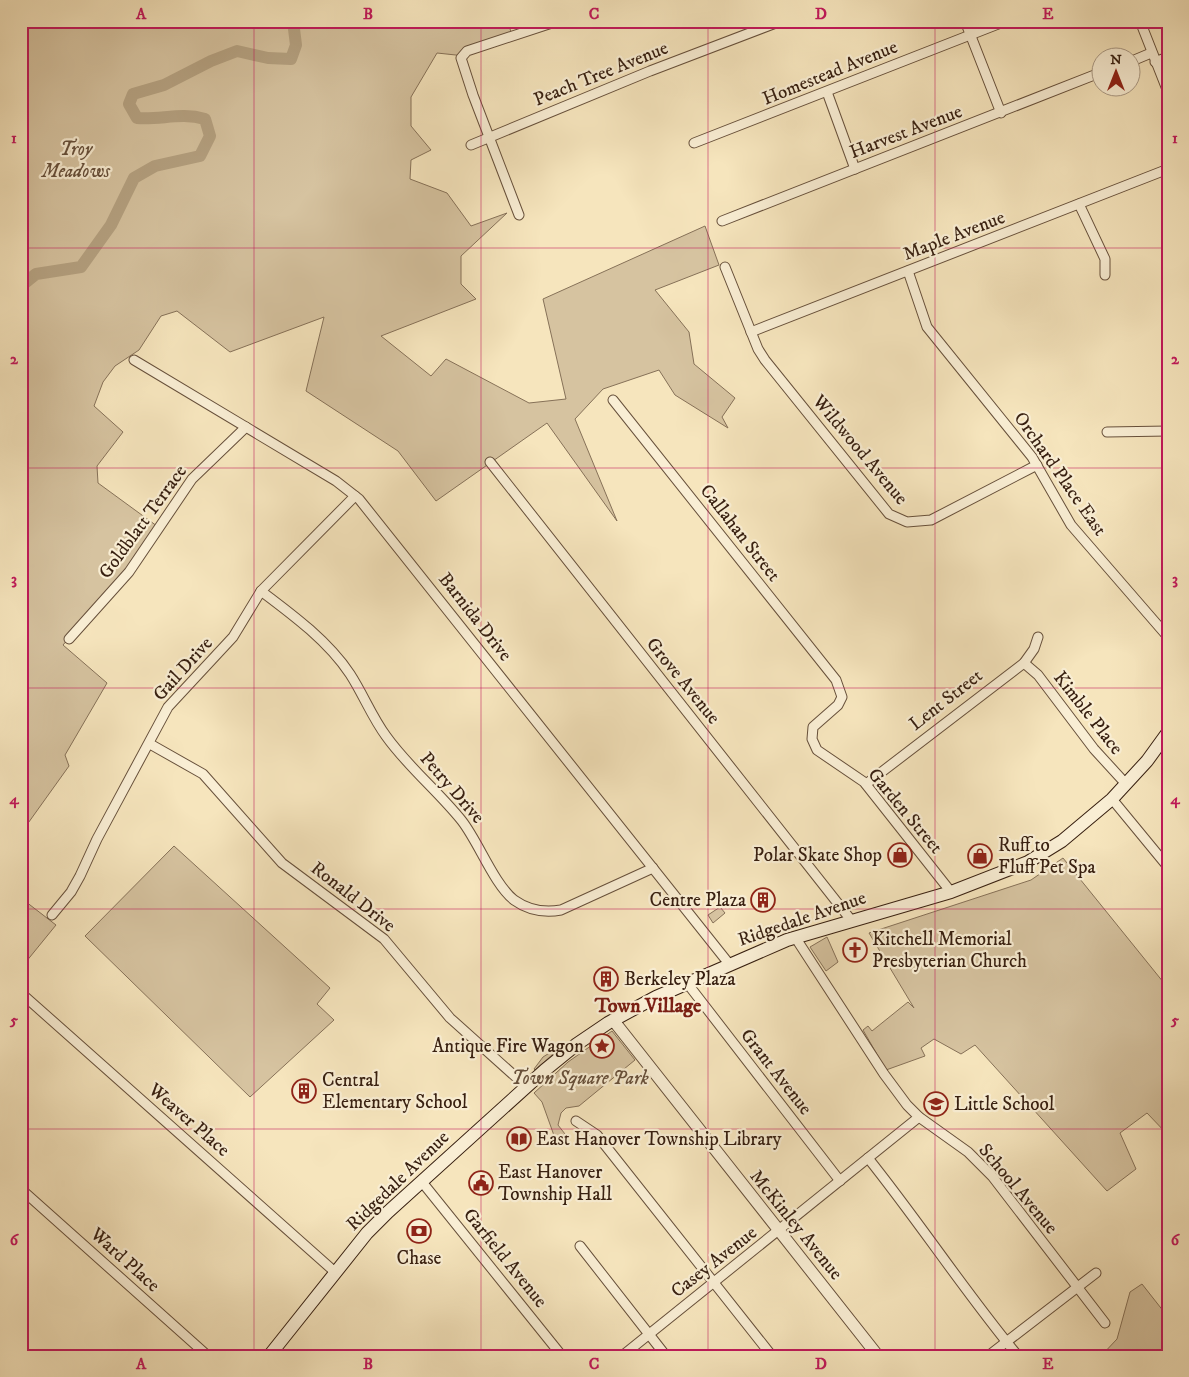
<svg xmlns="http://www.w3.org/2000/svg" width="1189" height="1377" font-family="'IM FELL DW Pica',serif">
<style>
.green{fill:#d6c3a0;stroke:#867158}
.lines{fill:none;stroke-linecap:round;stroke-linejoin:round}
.river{stroke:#b5a282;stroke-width:12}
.minor-casing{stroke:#67503b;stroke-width:11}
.tertiary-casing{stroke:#67503b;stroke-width:13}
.secondary-casing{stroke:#371f10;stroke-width:14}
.minor{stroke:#f9eed4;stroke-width:9}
.tertiary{stroke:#f9eed4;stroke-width:11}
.secondary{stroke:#f9eed4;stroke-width:12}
.grid{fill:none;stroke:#c2185b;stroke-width:1;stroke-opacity:0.55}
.labels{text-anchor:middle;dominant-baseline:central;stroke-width:4.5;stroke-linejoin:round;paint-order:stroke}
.street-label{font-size:19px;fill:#371f10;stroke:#f9eed4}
.park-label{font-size:19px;font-style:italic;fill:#67503b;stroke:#f9eed4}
.poi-label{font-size:19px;fill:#371f10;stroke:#f9eed4;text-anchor:start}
.neighbourhood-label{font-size:20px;font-weight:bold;fill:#7a1f14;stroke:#f9eed4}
.neatline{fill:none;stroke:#c2185b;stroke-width:2}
.grid-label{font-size:16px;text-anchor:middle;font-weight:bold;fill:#c2185b}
</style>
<rect width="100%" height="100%" fill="#f6e5bd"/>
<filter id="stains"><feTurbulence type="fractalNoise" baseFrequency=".004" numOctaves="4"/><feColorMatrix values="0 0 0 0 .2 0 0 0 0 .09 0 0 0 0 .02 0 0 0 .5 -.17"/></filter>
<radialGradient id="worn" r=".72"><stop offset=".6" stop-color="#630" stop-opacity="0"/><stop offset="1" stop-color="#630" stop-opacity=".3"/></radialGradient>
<g class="green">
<polygon points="21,21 507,21 513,37 465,56 437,53 411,97 411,126 431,150 411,160 410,179 447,193 471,226 507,213 461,256 461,284 476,299 381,336 431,376 446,359 529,403 566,399 543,299 705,226 719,265 655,290 689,332 694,364 735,398 722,417 728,428 675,395 659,370 603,389 575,419 617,521 547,423 436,501 398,451 306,391 324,317 230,352 177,311 161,316 139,350 115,366 103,382 94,406 123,432 97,466 98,483 161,529 63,645 107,683 65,755 69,766 21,833"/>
<polygon points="174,846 330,988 317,1004 334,1020 250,1097 85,936"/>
<polygon points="1063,858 1168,988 1168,1135 1147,1113 1120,1133 1136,1169 1107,1191 975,1045 961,1054 934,1039 921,1048 925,1056 886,1070 863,1030 868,1026 872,1031 908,1002 914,1008 869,933 1031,880"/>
<polygon points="21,898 56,925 21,968"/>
<polygon points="720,907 725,913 713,923 708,915"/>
<polygon points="827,937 838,962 826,971 810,947"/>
<polygon points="612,1031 635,1060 579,1106 566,1108 561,1113 558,1125 565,1134 556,1141 542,1102 534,1093 568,1062"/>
<polygon points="559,1047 560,1048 535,1070 534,1069 543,1057"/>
<polygon points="1142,1284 1168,1317 1168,1356 1101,1356 1117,1339 1130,1292"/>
</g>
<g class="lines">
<path class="river" d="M21,286L36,274L81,267L111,225L134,178L155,166L200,156L210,136L205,119C181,112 161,120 137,118L129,104L133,94L164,85L211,61L237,51L268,58L291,59L296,45L293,21"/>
<g class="minor-casing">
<g id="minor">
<polyline points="965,21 1001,113"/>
<polyline points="1140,21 1168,92"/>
<polyline points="1132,61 1151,53"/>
<polyline points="1155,62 1168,57"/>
<polyline points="827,92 855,169"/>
<polyline points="694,143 1006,21"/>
<polyline points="471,145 650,71 781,21"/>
<polyline points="1079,204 1105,259 1105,275"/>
<polyline points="519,215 473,95 461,58 467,51 558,21"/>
<polyline points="722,221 1102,72"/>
<polyline points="725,267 758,349 765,360 889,514 907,522 931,520 1037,465"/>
<polyline points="908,271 927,327 1032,457 1071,525 1168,637"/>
<polyline points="751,332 1168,169"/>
<polyline points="134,360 336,481 359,499 730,965"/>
<polyline points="613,400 836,680 842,697 838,705 813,727 812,739 817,750 864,782 951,892"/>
<polyline points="1107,432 1168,431"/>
<polyline points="490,462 851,920"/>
<path d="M261,591C293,615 328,641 350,674C363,694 372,717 386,736C408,767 438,791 462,821C479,843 494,884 514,900C528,910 544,913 561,910L653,868"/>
<polyline points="69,639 129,572 192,479 246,427"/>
<polyline points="1024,663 1038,675 1094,749 1126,784"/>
<polyline points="150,744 203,774 282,863 384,939 450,1018 527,1087"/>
<polyline points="866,784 1024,663 1034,649 1038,637"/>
<polyline points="1112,799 1168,867"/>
<polyline points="52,915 71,892 80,876 97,839 168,707 233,637 261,591 355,496"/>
<polyline points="795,937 884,1074 907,1105 919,1117 968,1152 992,1176 1105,1323"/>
<polyline points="687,983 840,1181"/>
<polyline points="21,993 335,1272"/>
<polyline points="576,1121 597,1135 772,1356"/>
<path d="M868,1158C920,1223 965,1292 1018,1356"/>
<polyline points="422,1182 562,1356"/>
<polyline points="21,1189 208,1356"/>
<polyline points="580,1246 666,1356"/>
<polyline points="622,1356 919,1117"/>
<polyline points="988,1356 1096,1273"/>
</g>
</g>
<g class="tertiary-casing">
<polyline id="tertiary" points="613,1020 878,1356"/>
</g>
<g class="secondary-casing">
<polyline id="secondary" points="269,1356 367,1233 388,1212 545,1070 577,1044 608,1023 656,997 787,940 951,892 1028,862 1062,841 1112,799 1147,761 1168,732"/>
</g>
<use href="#minor" class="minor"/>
<use href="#tertiary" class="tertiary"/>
<use href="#secondary" class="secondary"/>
</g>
<path class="grid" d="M254,21V1356M481,21V1356M708,21V1356M935,21V1356M21,248H1168M21,468H1168M21,688H1168M21,909H1168M21,1129H1168"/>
<defs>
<g id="shop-ring" transform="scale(1.25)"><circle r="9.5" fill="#f9eed4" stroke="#8f2418" stroke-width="1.5"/><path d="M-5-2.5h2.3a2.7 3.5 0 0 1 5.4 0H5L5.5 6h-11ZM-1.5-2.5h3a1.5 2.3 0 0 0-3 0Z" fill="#8f2418"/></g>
<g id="building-ring" transform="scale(1.25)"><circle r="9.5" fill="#f9eed4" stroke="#8f2418" stroke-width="1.5"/><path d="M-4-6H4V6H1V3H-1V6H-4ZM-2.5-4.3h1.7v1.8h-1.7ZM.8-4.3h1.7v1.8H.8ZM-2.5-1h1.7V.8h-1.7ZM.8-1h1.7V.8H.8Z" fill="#8f2418"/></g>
<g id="church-ring" transform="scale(1.25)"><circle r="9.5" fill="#f9eed4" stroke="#8f2418" stroke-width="1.5"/><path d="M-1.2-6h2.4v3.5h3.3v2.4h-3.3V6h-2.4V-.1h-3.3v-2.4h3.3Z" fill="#8f2418"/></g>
<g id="sight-ring" transform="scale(1.25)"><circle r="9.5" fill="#f9eed4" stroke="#8f2418" stroke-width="1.5"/><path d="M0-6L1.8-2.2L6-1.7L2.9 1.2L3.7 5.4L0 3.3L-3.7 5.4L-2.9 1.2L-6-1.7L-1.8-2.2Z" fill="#8f2418"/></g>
<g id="school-ring" transform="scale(1.25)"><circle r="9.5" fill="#f9eed4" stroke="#8f2418" stroke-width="1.5"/><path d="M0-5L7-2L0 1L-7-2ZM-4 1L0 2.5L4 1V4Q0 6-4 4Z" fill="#8f2418"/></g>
<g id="library-ring" transform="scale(1.25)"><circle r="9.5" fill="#f9eed4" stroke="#8f2418" stroke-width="1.5"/><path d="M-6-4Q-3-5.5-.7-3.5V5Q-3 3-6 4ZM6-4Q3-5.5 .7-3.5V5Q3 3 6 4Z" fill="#8f2418"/></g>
<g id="civic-ring" transform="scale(1.25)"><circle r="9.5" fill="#f9eed4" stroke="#8f2418" stroke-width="1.5"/><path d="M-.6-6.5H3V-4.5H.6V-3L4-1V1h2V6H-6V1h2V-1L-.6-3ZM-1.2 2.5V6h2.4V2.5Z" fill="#8f2418"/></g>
<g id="bank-ring" transform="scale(1.25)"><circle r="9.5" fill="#f9eed4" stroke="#8f2418" stroke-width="1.5"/><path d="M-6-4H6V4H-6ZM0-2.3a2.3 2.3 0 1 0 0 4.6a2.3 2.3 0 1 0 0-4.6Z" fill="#8f2418"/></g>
</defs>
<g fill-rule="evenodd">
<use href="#shop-ring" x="900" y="855"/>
<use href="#shop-ring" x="980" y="856"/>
<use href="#building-ring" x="763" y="900"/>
<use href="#church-ring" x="855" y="950"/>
<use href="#building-ring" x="606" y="979"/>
<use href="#sight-ring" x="602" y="1046"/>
<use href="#building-ring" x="304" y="1091"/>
<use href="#school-ring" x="936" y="1104"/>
<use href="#library-ring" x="519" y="1139"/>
<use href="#civic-ring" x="481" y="1183"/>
<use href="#bank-ring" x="419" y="1231"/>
</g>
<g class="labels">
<g class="street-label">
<text transform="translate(830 73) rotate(-22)">Homestead Avenue</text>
<text transform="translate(601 74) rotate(-22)">Peach Tree Avenue</text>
<text transform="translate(906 132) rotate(-21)">Harvest Avenue</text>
<text transform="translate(954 236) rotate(-21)">Maple Avenue</text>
<text transform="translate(860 450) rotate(50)">Wildwood Avenue</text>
<text transform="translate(1060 474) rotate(55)">Orchard Place East</text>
<text transform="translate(143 522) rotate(-54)">Goldblatt Terrace</text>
<text transform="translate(740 533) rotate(52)">Callahan Street</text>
<text transform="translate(475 617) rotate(52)">Barnida Drive</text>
<text transform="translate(183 669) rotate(-48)">Gail Drive</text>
<text transform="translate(683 681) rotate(51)">Grove Avenue</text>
<text transform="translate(946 700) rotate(-38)">Lent Street</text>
<text transform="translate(1088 713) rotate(52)">Kimble Place</text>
<text transform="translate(452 788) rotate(49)">Petry Drive</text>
<text transform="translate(905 811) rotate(50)">Garden Street</text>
<text transform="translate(353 897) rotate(38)">Ronald Drive</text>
<text transform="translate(802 919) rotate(-19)">Ridgedale Avenue</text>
<text transform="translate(776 1072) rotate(52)">Grant Avenue</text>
<text transform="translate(189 1120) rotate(41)">Weaver Place</text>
<text transform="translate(398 1181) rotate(-44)">Ridgedale Avenue</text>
<text transform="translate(1018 1189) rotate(50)">School Avenue</text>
<text transform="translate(796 1225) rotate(51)">McKinley Avenue</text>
<text transform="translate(505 1258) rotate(51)">Garfield Avenue</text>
<text transform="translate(125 1260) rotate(42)">Ward Place</text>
<text transform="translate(714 1262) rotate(-38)">Casey Avenue</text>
</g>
<g class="park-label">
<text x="76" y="149">Troy<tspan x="76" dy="22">Meadows</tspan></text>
<text x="580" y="1078">Town Square Park</text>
</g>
<g class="poi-label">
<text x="998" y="845">Ruff to<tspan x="998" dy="22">Fluff Pet Spa</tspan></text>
<text x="882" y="855" text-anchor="end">Polar Skate Shop</text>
<text x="746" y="900" text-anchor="end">Centre Plaza</text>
<text x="872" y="939">Kitchell Memorial<tspan x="872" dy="22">Presbyterian Church</tspan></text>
<text x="624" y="979">Berkeley Plaza</text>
<text x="584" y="1046" text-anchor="end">Antique Fire Wagon</text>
<text x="322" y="1080">Central<tspan x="322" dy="22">Elementary School</tspan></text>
<text x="954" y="1104">Little School</text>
<text x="536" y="1139">East Hanover Township Library</text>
<text x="498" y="1172">East Hanover<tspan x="498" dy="22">Township Hall</tspan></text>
<text x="419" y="1258" text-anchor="middle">Chase</text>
</g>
<g class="neighbourhood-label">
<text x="648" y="1006">Town Village</text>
</g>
</g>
<rect width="1189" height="1377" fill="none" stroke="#f6e5bd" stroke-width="55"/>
<g transform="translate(1116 72)"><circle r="24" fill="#f9eed4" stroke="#ab9b86"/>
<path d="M0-4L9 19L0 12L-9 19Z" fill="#8f2418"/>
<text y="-8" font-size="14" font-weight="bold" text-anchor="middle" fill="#371f10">N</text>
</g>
<rect x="28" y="28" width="1134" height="1322" class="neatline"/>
<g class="grid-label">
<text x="141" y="19">A</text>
<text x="368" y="19">B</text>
<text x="594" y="19">C</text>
<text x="821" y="19">D</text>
<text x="1048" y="19">E</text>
<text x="14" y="143">1</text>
<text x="1175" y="143">1</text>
<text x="14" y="364">2</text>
<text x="1175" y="364">2</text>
<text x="14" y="584">3</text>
<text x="1175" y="584">3</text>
<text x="14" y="804">4</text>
<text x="1175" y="804">4</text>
<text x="14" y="1025">5</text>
<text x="1175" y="1025">5</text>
<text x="14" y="1245">6</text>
<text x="1175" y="1245">6</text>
<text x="141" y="1369">A</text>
<text x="368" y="1369">B</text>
<text x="594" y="1369">C</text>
<text x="821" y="1369">D</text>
<text x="1048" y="1369">E</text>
</g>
<rect width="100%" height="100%" filter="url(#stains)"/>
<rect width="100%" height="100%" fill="url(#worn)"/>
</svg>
